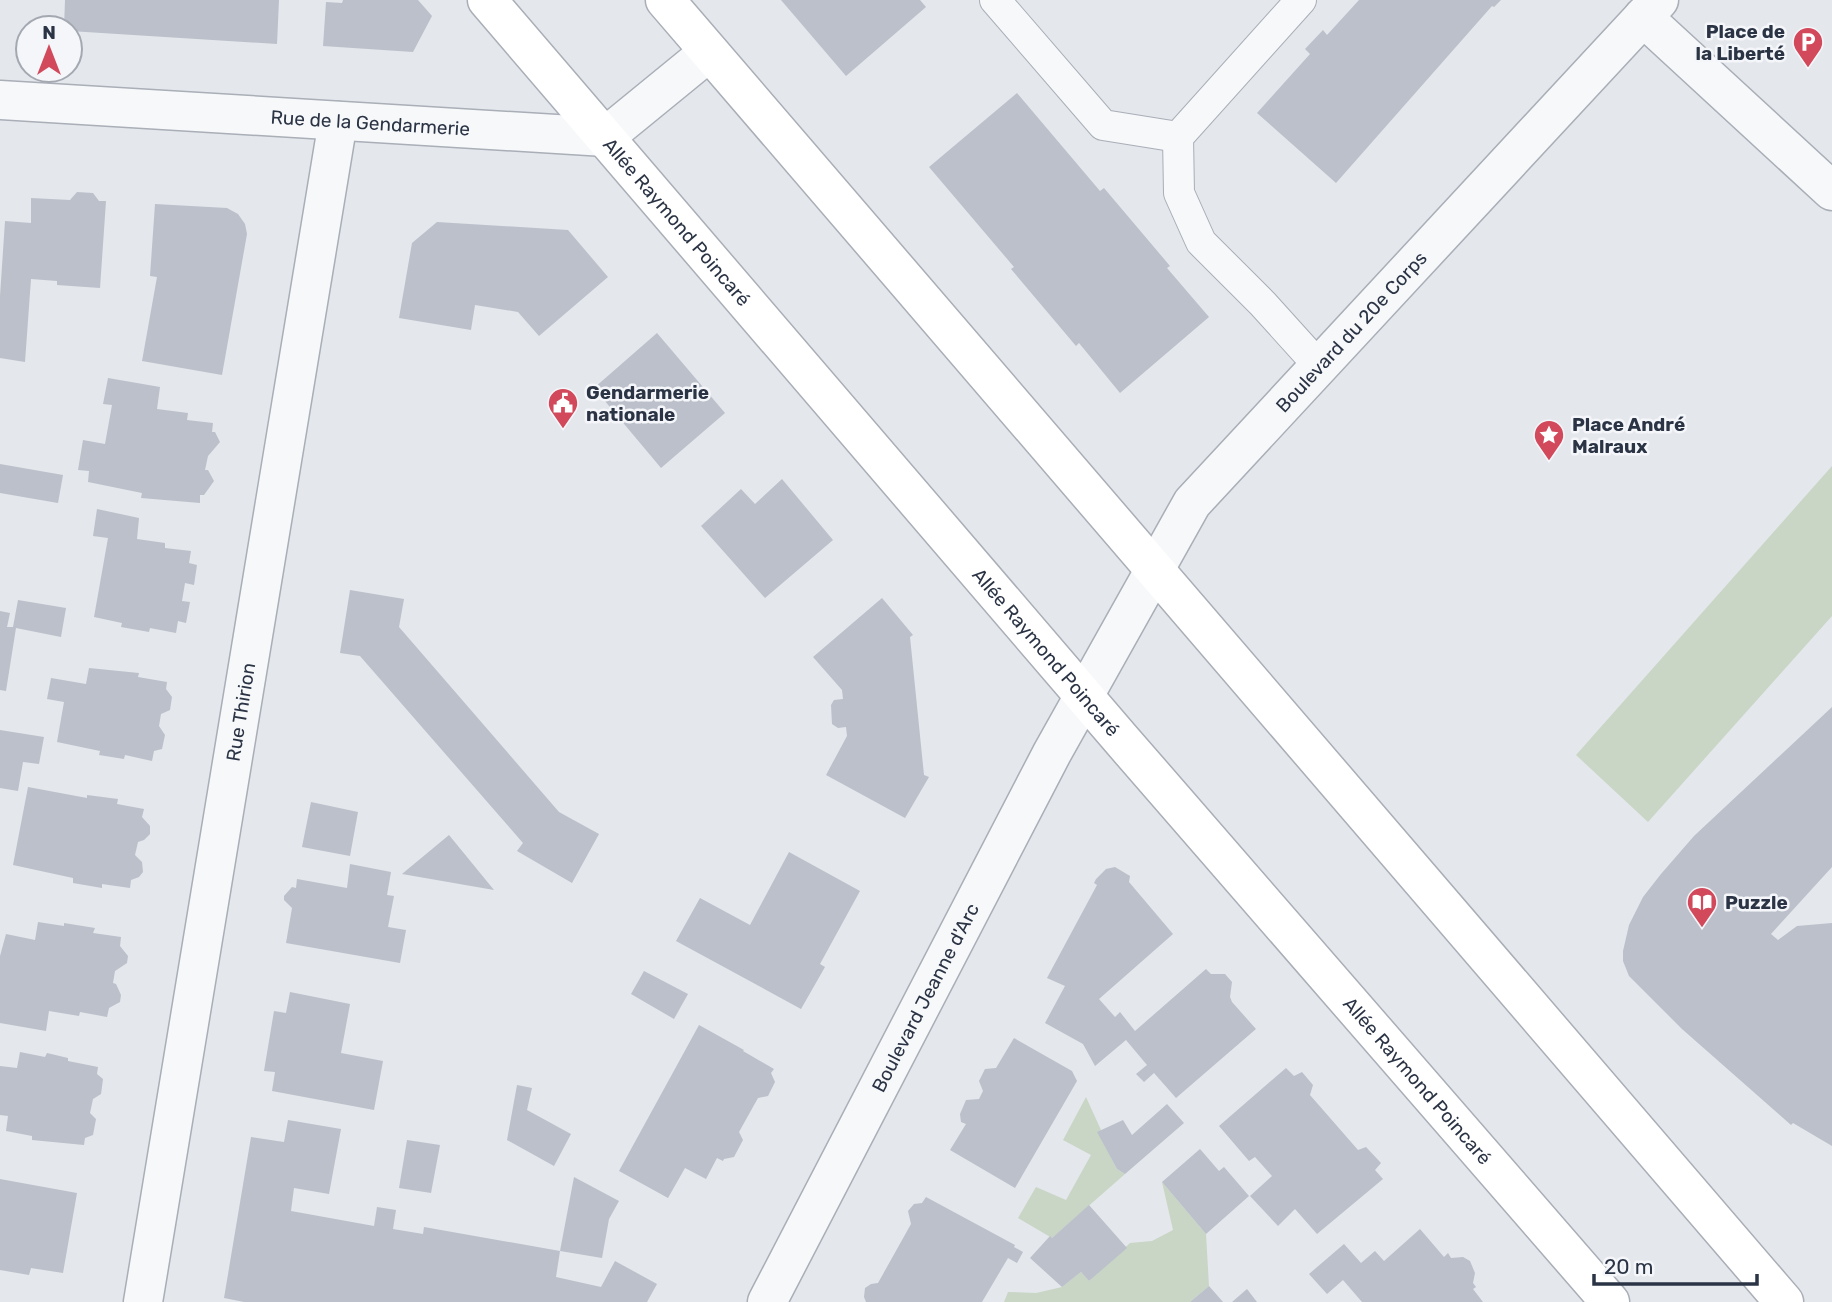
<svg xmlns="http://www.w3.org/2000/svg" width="1832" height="1302" font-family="Rubik,sans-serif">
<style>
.green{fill:#c9d6c5}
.building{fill:#bbc0ca}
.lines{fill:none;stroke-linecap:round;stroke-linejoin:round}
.service-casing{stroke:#a9aeb7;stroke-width:32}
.minor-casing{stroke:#a9aeb7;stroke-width:41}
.tertiary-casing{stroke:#a9aeb7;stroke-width:41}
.secondary-casing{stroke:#a9aeb7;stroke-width:41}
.service{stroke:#f7f8fa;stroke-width:30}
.minor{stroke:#f7f8fa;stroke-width:38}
.tertiary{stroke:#f7f8fa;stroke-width:38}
.secondary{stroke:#fff;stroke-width:38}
.labels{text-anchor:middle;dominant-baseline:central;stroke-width:5;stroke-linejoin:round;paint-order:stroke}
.poi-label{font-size:19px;font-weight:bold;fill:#2b3445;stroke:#f4f6f9;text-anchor:start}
.street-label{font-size:19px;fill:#2b3445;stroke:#f4f6f9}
</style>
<rect width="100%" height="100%" fill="#e4e7ec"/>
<g class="green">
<polygon points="1832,466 1832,616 1648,822 1576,755"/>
<polygon points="1086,1097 1101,1130 1098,1133 1117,1169 1125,1174 1052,1238 1018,1218 1036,1187 1066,1200 1091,1155 1063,1140"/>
<polygon points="1162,1182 1206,1234 1209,1286 1190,1302 1004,1302 1008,1292 1036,1293 1062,1287 1081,1272 1089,1281 1130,1243 1152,1241 1173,1230"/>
</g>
<g class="building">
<polygon points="65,0 279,0 277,44 70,31 70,28 64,28"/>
<polygon points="343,0 418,0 432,16 413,52 323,46 326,2 342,3"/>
<polygon points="781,0 920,0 926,7 846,76"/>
<polygon points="1359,0 1501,0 1494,7 1492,6 1336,183 1257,113 1310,54 1305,49 1323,30 1327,35"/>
<polygon points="1017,93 1100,191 1104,188 1170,266 1167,268 1209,317 1120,393 1079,343 1076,346 1011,269 1014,267 929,167"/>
<polygon points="77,192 93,193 99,201 106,201 100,288 57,285 57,281 31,279 25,362 0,358 0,296 5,221 31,223 31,198 70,200"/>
<polygon points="155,204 227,208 238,214 245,224 247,234 222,375 142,361 157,277 150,276"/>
<polygon points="437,222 568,230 608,277 539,336 518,312 475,305 471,330 399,318 412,243"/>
<polygon points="657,333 725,413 661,468 594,388"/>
<polygon points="108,378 160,387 157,409 188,413 187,420 213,423 212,432 215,432 220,442 208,456 205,470 208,470 214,481 204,495 200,495 200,503 141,498 142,493 88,482 89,471 78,470 83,440 105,444 112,405 103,404"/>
<polygon points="0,464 63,475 58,503 0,493"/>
<polygon points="782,479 833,540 765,598 701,526 741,489 755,504"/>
<polygon points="97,509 139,518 137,539 165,543 165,548 191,551 189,563 197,565 194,585 185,583 182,601 190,602 186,623 178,621 176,633 150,628 149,632 121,627 122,623 94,617 108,538 93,536"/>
<polygon points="350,590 404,599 399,627 559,812 599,834 572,883 517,851 523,843 360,656 340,653"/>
<polygon points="882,598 913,635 910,637 924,775 929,777 905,818 826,775 847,736 846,727 838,728 832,724 831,705 834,700 843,699 842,690 813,657"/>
<polygon points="18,600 66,608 61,637 16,628 6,691 0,690 0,611 10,613 7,627 13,627"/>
<polygon points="89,668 139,673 138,677 167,682 166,689 172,697 170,710 161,714 159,726 165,735 162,749 154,751 152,761 125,755 124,759 99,755 100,751 57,742 64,702 47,699 51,678 86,684"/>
<polygon points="1832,707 1832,867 1771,934 1778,940 1797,926 1832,923 1832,1146 1793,1123 1791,1125 1682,1029 1629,976 1623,961 1623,951 1629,925 1643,897 1661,874 1694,836"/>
<polygon points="0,730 44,737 39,764 23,762 18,791 0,788"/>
<polygon points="28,787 87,798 87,795 118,799 117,804 144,809 142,817 150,826 150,834 144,840 138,842 135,855 142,862 143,872 139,877 131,880 130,888 102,884 102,888 73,883 73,878 13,865"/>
<polygon points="311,802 358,812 350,856 302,847"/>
<polygon points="449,835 494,890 402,874"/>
<polygon points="789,852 860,891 820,964 825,967 801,1009 676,941 700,898 750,925"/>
<polygon points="350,864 391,872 387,895 394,896 388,927 406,930 400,963 286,943 292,908 284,900 284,896 292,887 296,888 297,879 347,888"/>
<polygon points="1115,867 1130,876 1129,882 1173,934 1099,999 1115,1017 1120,1012 1135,1031 1206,969 1211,974 1225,974 1232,982 1230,997 1232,1002 1256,1029 1176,1098 1154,1073 1144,1082 1136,1074 1147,1065 1126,1040 1095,1066 1083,1044 1045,1023 1065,986 1047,978 1097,885 1094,883 1096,879 1106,869"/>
<polygon points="38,922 64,926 64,923 95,928 93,933 121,937 120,946 128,956 127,963 115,971 113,983 116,984 121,995 120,1002 109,1008 107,1017 80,1012 79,1016 49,1011 46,1031 0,1023 0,956 6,934 35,940"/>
<polygon points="644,971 688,994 674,1019 631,994"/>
<polygon points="290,992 350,1004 341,1053 383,1061 374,1110 272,1091 275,1072 264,1071 274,1011 286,1013"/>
<polygon points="699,1025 744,1050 743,1051 774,1069 771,1073 775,1082 768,1096 758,1098 739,1132 743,1140 734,1157 724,1159 723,1161 717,1158 706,1179 685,1168 668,1198 619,1171"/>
<polygon points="1014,1038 1072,1071 1077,1081 1015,1188 950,1150 966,1124 961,1122 960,1114 966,1100 979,1099 983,1091 979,1081 985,1069 996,1068"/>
<polygon points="20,1052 45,1057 47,1053 68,1058 68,1061 98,1067 97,1074 103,1079 101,1094 93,1099 90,1113 96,1119 93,1135 85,1138 84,1145 32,1140 32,1136 6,1131 8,1116 0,1115 0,1066 17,1068"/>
<polygon points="1286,1068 1294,1076 1302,1072 1313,1085 1310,1095 1358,1150 1366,1147 1381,1163 1375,1170 1383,1179 1317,1234 1295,1209 1278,1226 1250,1196 1272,1176 1255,1157 1249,1161 1219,1126"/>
<polygon points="517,1085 532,1088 527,1110 571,1134 554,1166 507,1140"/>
<polygon points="1167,1104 1184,1123 1125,1174 1117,1169 1097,1132 1123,1120 1132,1135"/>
<polygon points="288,1120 341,1129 329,1194 294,1188 291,1211 374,1226 377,1207 396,1210 393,1229 423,1234 424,1227 560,1251 556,1277 601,1287 615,1261 657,1284 647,1302 244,1302 224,1298 251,1137 284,1142"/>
<polygon points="407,1140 440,1145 431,1193 399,1188"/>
<polygon points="1200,1149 1219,1171 1224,1167 1249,1196 1206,1234 1162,1182"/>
<polygon points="574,1177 619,1201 609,1219 602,1258 560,1251"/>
<polygon points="0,1179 77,1193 63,1273 31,1268 29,1275 0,1270"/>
<polygon points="926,1197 1015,1245 1014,1247 1023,1252 1017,1263 1008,1258 982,1302 866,1302 864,1297 865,1288 871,1284 878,1283 911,1224 908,1211 914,1204 922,1203"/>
<polygon points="1089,1205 1127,1248 1089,1281 1081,1272 1062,1287 1030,1258 1050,1236 1052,1238"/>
<polygon points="1420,1229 1444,1257 1448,1253 1451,1258 1463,1257 1470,1261 1475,1273 1473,1283 1476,1287 1473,1289 1483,1302 1362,1302 1343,1280 1327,1294 1309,1274 1344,1244 1361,1263 1375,1251 1384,1261"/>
<polygon points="1209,1286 1223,1302 1190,1302"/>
<polygon points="1247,1289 1257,1302 1232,1302"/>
</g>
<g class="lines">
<g class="service-casing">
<g id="service">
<polyline points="995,0 1103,125 1178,137"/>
<polyline points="1301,0 1178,137 1179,193 1201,242 1263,304 1319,366"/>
</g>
</g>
<g class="minor-casing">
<g id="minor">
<polyline points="1643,17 1832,191"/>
<path id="s1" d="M143,1302L338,121"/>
<path id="s2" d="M767,1302L1052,753L1192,503L1659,0"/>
</g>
</g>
<g class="tertiary-casing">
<g id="tertiary">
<path id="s3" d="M0,100L605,137L709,52"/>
</g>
</g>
<g class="secondary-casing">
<g id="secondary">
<path id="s4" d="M487,0L1120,738L1610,1302"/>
<polyline points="665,0 1784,1302"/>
</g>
</g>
<use href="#service" class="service"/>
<use href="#minor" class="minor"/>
<use href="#tertiary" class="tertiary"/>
<use href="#secondary" class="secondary"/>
</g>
<defs>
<g id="parking-pin" transform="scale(1.575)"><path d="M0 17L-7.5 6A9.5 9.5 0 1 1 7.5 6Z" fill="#d1495b" stroke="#f4f6f9"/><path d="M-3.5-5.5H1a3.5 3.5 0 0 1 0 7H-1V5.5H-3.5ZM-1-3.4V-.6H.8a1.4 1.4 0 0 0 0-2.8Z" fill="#fff"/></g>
<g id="civic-pin" transform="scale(1.575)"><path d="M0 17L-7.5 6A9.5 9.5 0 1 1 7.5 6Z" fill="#d1495b" stroke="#f4f6f9"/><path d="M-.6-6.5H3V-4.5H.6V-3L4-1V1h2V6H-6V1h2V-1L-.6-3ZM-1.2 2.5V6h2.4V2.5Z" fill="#fff"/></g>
<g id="sight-pin" transform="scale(1.575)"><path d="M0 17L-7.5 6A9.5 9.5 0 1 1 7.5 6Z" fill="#d1495b" stroke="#f4f6f9"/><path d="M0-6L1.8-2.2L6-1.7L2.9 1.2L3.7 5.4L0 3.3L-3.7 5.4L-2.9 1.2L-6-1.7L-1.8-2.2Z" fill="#fff"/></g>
<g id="library-pin" transform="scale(1.575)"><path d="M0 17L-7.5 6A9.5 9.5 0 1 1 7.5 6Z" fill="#d1495b" stroke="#f4f6f9"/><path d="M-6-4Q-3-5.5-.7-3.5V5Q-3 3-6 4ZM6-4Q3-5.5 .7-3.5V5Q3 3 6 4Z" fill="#fff"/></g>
</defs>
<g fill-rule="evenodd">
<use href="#parking-pin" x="1808" y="42"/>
<use href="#civic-pin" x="563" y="403"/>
<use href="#sight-pin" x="1549" y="435"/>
<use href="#library-pin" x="1702" y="902"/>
</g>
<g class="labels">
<g class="poi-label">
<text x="1785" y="31" text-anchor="end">Place de<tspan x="1785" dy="22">la Liberté</tspan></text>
<text x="586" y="392">Gendarmerie<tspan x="586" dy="22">nationale</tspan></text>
<text x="1572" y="424">Place André<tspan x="1572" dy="22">Malraux</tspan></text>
<text x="1725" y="902">Puzzle</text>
</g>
<g class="street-label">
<text stroke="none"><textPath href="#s3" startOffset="371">Rue de la Gendarmerie</textPath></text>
<text stroke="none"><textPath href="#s4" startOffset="292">Allée Raymond Poincaré</textPath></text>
<text stroke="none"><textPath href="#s2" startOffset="1139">Boulevard du 20e Corps</textPath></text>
<text stroke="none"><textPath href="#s4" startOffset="859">Allée Raymond Poincaré</textPath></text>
<text stroke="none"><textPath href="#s1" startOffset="598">Rue Thirion</textPath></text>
<text stroke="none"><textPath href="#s2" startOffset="343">Boulevard Jeanne d'Arc</textPath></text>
<text stroke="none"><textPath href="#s4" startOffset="1426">Allée Raymond Poincaré</textPath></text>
</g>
</g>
<g transform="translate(49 49)"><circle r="33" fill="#f4f6f9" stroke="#a4a8b1" stroke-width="2"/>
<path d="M0-5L12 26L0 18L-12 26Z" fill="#d1495b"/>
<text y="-10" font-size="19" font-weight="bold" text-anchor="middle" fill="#2b3445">N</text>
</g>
<path d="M1594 1274v10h163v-10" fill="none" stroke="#2b3445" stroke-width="3.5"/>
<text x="1604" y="1274" font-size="21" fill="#2b3445" stroke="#f4f6f9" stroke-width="5" paint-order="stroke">20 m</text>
</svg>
